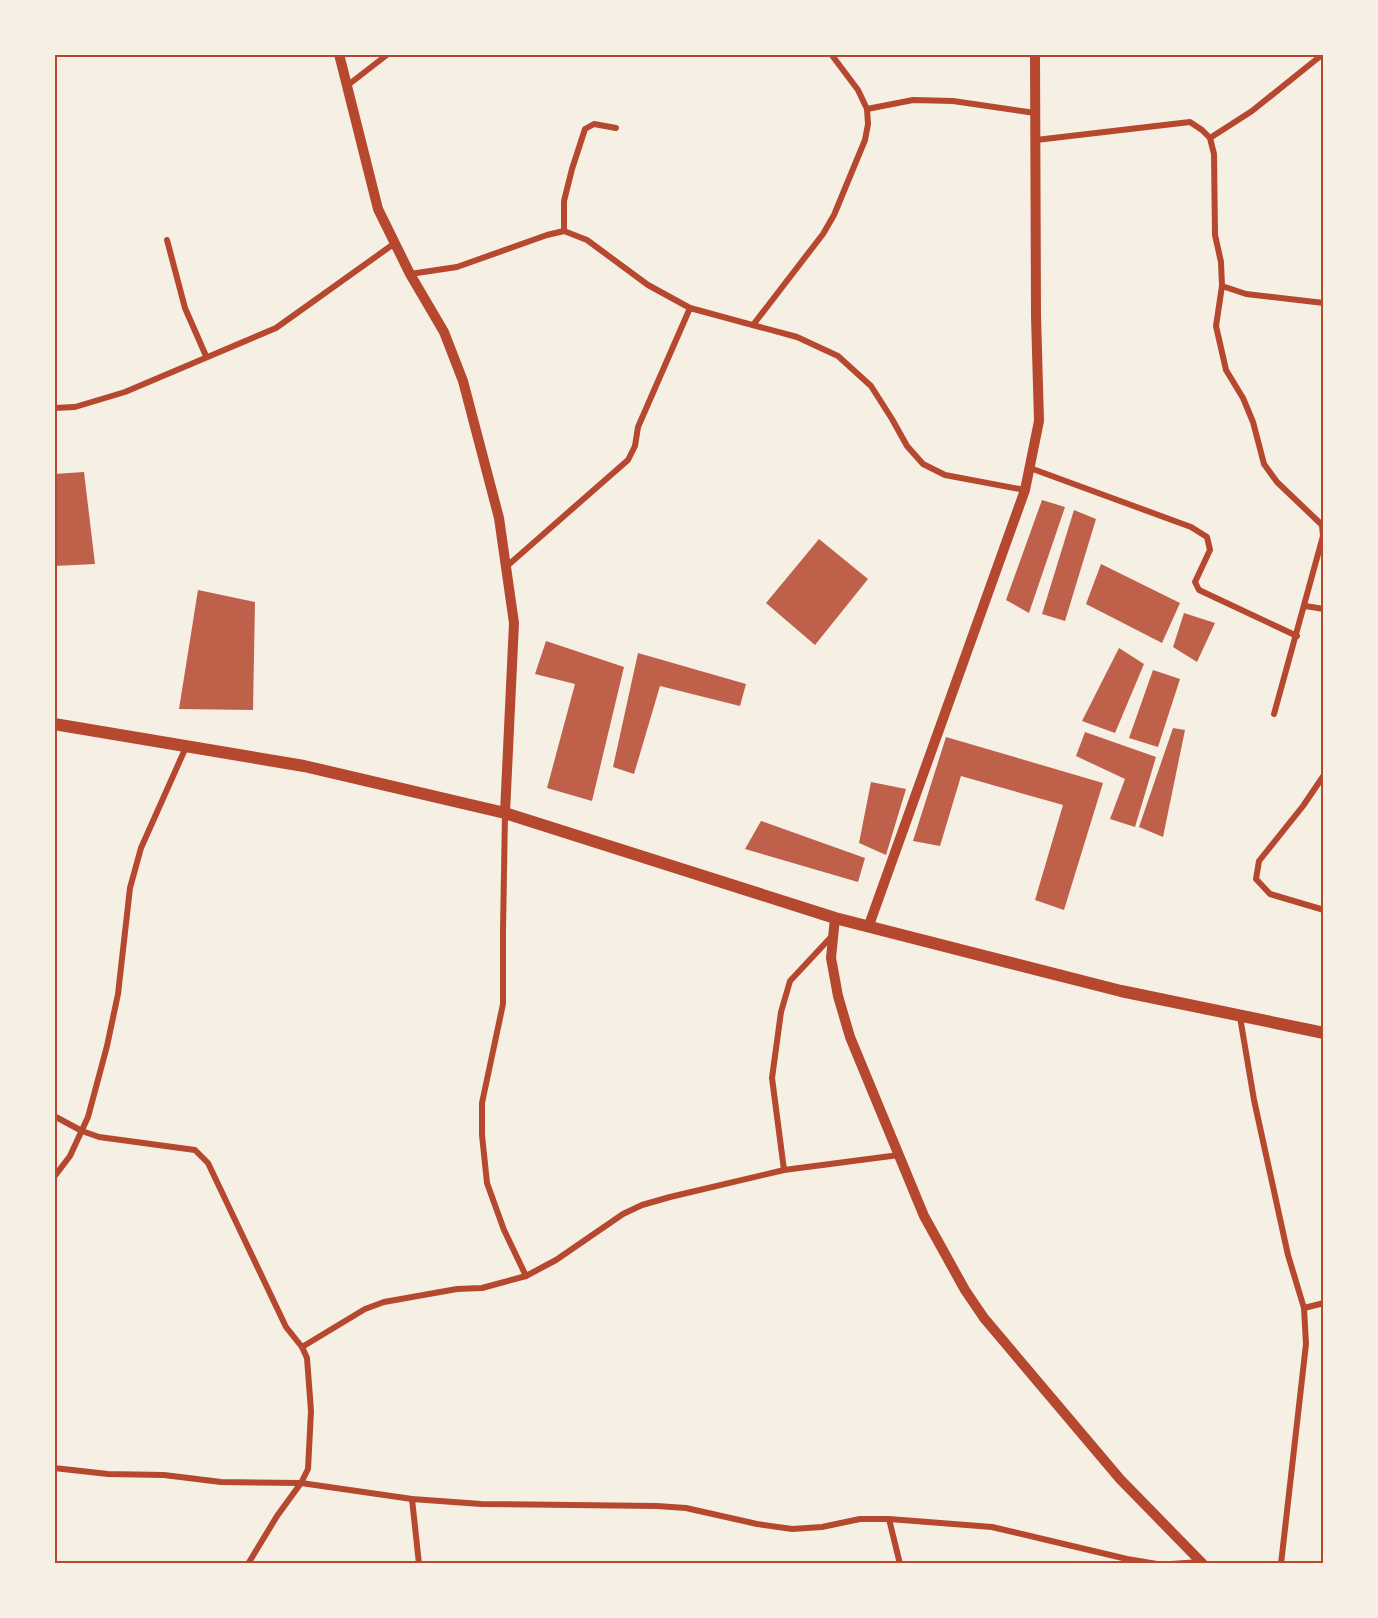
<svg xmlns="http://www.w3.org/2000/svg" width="1378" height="1618" font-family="Overpass,sans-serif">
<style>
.building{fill:#bf614a}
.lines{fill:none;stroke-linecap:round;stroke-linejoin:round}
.minor{stroke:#b5482f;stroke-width:6}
.tertiary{stroke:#b5482f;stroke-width:10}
.secondary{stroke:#b5482f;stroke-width:12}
.neatline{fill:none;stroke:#b5482f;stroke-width:2}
</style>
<rect width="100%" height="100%" fill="#f6efe4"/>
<g class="building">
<polygon points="84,472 95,564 54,566 54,474"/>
<polygon points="1042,500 1065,507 1029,613 1006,600"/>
<polygon points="1074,510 1096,519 1065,621 1042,614"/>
<polygon points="819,539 868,579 815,645 766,603"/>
<polygon points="1101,564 1180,603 1162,643 1086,604"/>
<polygon points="198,590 255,602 253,710 179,709"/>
<polygon points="1184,613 1215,623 1197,662 1173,647"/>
<polygon points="546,641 624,667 592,801 547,788 575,684 535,674"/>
<polygon points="1119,648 1144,664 1115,733 1082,721"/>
<polygon points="638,653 746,684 740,706 660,686 634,774 613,767"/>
<polygon points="1153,670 1180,679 1158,747 1129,738"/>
<polygon points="1173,728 1185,730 1163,837 1139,827"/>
<polygon points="1085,732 1156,757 1135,827 1110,819 1125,779 1076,756"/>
<polygon points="946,737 1103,783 1064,910 1035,900 1063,805 961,776 940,846 913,841"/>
<polygon points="871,782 906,789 886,855 859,843"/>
<polygon points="761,821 865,858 858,882 745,849"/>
</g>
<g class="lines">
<g class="minor">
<polyline points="348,85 388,54"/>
<polyline points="867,109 913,100 953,101 1035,113"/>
<polyline points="1210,138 1252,111 1323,54"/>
<polyline points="1036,140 1190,122 1202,130 1210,138 1214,154 1215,235 1221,262 1222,286 1216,326 1226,370 1243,398 1253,422 1264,464 1277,482 1322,525 1323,536 1274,714"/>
<polyline points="564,231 564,201 572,169 585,129 594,124 616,128"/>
<polyline points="167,240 185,308 206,356"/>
<polyline points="410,274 457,267 547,235 564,231 587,240 648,285 690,308 797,337 838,356 871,386 892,419 907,446 923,464 945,475 1025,490"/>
<polyline points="1222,286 1246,294 1324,303"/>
<polyline points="753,325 823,234 834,215 865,140 868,124 867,109 858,90 831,54"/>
<polyline points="54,408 75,407 125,392 276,328 395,243"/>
<polyline points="1030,468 1191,527 1207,537 1210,550 1195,582 1199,590 1297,636"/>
<polyline points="507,566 628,460 635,446 638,427 690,308"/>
<polyline points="1305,606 1324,609"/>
<polyline points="1324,775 1303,806 1259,861 1256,879 1270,894 1324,910"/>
<polyline points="505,814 503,930 503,1004 482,1103 482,1135 487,1183 504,1230 526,1276"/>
<polyline points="1240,1017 1254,1100 1288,1255 1304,1308 1306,1344 1281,1564"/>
<polyline points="54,1116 82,1131 99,1137 195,1150 208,1163 286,1327 302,1347 307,1358 311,1411 308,1469 301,1483 277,1516 248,1564"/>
<polyline points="784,1170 772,1078 781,1012 790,981 832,936"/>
<polyline points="54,1177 70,1156 88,1117 107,1046 118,994 130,888 141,848 186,747"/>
<polyline points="1304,1308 1324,1303"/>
<polyline points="302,1347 365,1309 384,1302 457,1289 482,1288 526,1276 556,1260 623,1214 642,1205 670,1197 784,1170 899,1155"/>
<polyline points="54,1468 108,1474 164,1475 221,1482 301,1483 412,1499 481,1504 657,1506 686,1508 757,1524 792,1529 822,1527 860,1519 889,1519 992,1527 1127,1559 1157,1564"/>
<polyline points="412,1499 419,1564"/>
<polyline points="889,1519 900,1564"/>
<polyline points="1171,1564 1200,1562"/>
</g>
<g class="tertiary">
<polyline points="339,54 378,209 410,274 444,332 463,381 499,518 514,623 505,813"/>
<polyline points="835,918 831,958 838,996 850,1037 924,1216 965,1290 984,1318 1120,1479 1203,1564"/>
<polyline points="869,925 1025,490 1039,421 1036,316 1035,54"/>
</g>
<polyline class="secondary" points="54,724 304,766 505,813 835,918 1121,991 1324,1033"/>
</g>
<rect width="1378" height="1618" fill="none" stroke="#f6efe4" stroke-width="111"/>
<rect x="56" y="56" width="1266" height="1506" class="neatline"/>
</svg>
